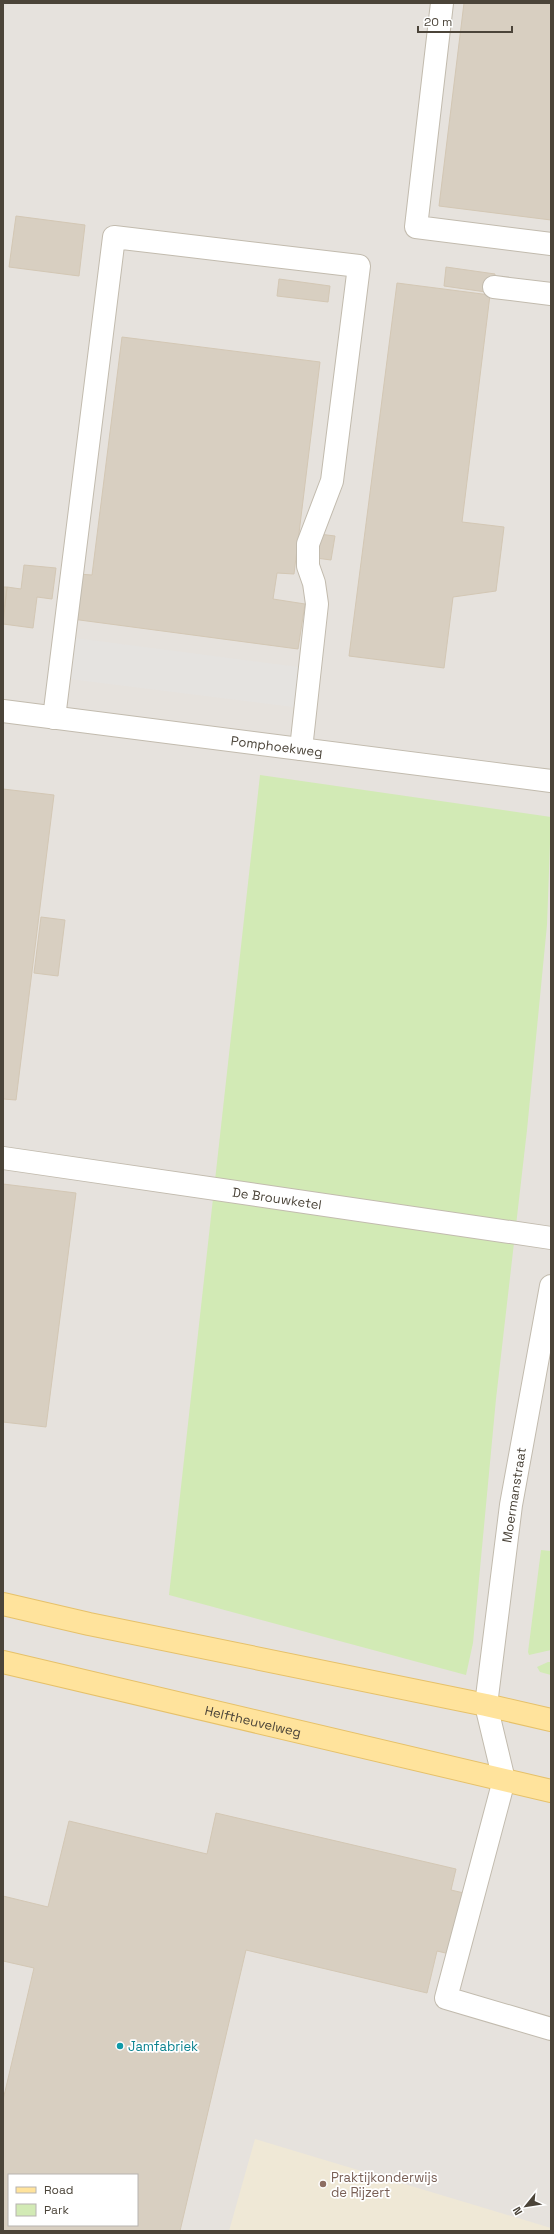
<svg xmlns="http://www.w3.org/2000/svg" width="554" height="2234" font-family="'Space Grotesk',sans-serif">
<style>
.industrial{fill:#e6e2dd;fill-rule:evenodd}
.education{fill:#efe8d6}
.green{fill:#d2eab5}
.parking{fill:#e5e3e0}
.building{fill:#d8cfc1;stroke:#d3c7b4;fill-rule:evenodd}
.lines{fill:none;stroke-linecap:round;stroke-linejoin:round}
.minor-casing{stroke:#c2bbae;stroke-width:24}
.major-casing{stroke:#e6c16a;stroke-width:24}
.minor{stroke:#fff;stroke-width:22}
.major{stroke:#ffe39c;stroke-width:22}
.culture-dot{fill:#0f9aa8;stroke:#fff;stroke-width:1.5}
.education-dot{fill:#8d6e63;stroke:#fff;stroke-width:1.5}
.labels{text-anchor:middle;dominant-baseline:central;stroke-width:3.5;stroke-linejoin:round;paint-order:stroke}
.street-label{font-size:13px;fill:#4b4439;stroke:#fff}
.culture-label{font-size:13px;fill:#0d838f;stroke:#fff;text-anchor:start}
.education-label{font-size:13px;fill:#785e54;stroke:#fff;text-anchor:start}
</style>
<rect width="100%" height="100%" fill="#f6f3ec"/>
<path class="industrial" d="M3,3H551V2231H3ZM9,2175H137V2225H9Z"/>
<polygon class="education" points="255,2139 551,2228 551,2231 229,2231"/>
<g class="green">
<polygon points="260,775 551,817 547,925 527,1130 496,1399 473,1643 466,1675 169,1595"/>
<polygon points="541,1550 551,1551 551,1650 529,1655 528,1652"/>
<polygon points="548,1662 551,1662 551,1675 540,1672 537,1667"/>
</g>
<polygon class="parking" points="75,638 299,667 294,707 70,679"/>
<g class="building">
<polygon points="464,3 551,3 551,220 439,206"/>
<polygon points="16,216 85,225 79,276 9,267"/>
<polygon points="446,267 495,274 493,293 444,286"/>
<polygon points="279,279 330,286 328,302 277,296"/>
<polygon points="397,283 490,295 462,522 504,527 496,591 453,597 444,668 349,656"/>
<polygon points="122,337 320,362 294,574 277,573 273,599 305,604 298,649 72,619 78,574 92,575"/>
<polygon points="319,534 335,536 331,560 316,558"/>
<polygon points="24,565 56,568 52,599 37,597 33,628 3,624 7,587 21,589"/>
<polygon points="3,587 7,587 3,618"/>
<polygon points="3,789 54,795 16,1100 3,1099"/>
<polygon points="41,917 65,920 58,976 34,973"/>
<polygon points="3,1184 76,1193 46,1427 3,1422"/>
<path d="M216,1813L456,1869L451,1890L468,1894L454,1955L437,1951L427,1993L246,1950L180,2231H3V2100L34,1968L3,1961V1896L48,1907L69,1821L207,1854ZM9,2175H137V2225H9Z"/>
</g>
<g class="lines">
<g class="minor-casing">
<g id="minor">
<polyline points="442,3 416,227 551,244"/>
<polyline points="494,287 551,294"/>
<path id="s1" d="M3,711L551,781"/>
<polyline points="54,718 114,237 359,266 332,481 308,544 308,566 314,583 317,604 301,749"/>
<path id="s2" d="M3,1158L551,1238"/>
<polyline points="551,1286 511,1505 486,1705 504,1780 446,1998 551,2029"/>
</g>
</g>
<g class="major-casing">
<g id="major">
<polyline points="3,1604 89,1624 486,1705 551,1720"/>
<path id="s3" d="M3,1662L551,1791"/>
</g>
</g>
<use href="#minor" class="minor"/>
<use href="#major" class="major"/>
</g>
<circle class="culture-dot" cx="120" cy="2046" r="4"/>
<circle class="education-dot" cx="323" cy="2184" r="4"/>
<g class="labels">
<g class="street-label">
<text stroke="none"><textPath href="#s1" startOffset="276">Pomphoekweg</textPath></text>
<text stroke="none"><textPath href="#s2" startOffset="277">De Brouwketel</textPath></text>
<text transform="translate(514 1495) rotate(-81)">Moermanstraat</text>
<text stroke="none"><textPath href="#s3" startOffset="257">Helftheuvelweg</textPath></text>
</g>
<g class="culture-label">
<text x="128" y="2046">Jamfabriek</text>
</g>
<g class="education-label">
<text x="331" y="2177">Praktijkonderwijs<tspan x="331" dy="15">de Rijzert</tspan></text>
</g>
</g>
<rect width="554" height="2234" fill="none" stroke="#4b4439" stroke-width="8"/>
<rect x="8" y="2174" width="130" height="52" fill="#ffffff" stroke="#b7b4b0"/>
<rect x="16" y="2187" width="20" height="6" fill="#ffe39c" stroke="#b7b4b0"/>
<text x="44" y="2194" font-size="12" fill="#4b4439">Road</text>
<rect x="16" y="2204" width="20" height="12" fill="#d2eab5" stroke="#b7b4b0"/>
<text x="44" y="2214" font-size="12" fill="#4b4439">Park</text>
<g transform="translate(526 2206) rotate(240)" stroke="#ffffff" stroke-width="3" paint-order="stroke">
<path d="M0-3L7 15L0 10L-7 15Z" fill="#4b4439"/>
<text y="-6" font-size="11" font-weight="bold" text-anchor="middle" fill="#4b4439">N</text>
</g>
<path d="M418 26v6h94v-6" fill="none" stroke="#4b4439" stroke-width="2"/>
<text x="424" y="26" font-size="12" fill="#4b4439" stroke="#ffffff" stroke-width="3" paint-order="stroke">20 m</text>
</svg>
